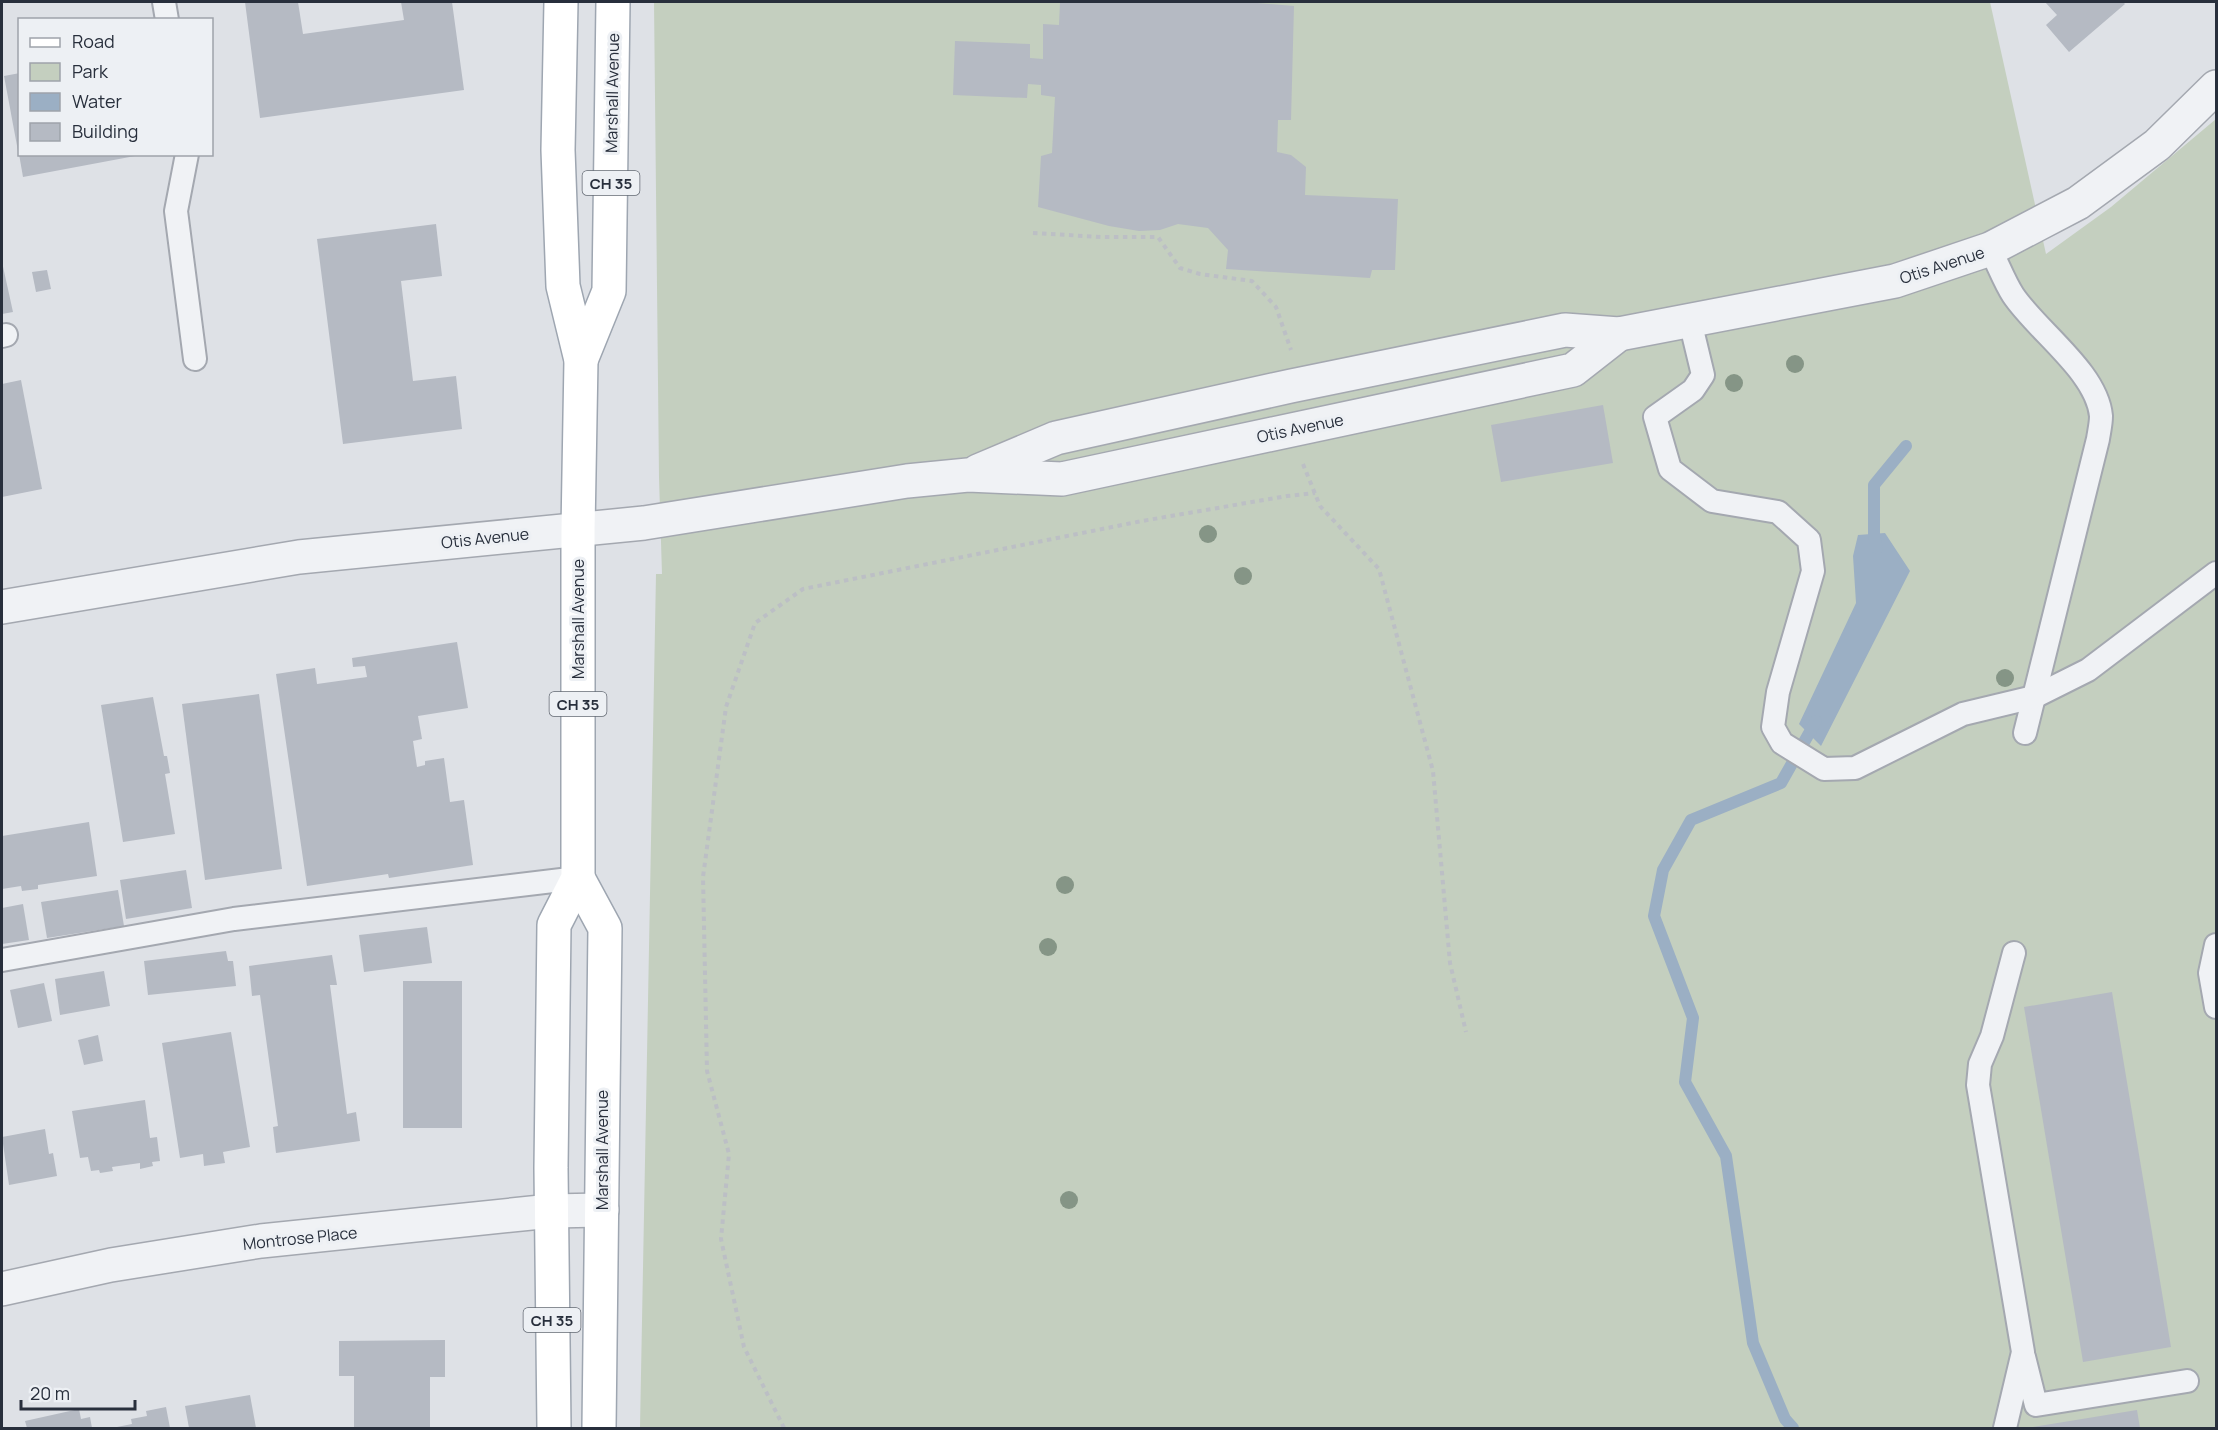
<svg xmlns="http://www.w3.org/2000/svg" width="2218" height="1430" font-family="Manrope,sans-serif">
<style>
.green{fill:#c4cfbf}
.water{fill:#9bafc4}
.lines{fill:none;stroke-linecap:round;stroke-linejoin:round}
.stream{stroke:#9bafc4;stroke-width:12}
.building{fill:#b5bac3}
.service-casing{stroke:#a4a8b0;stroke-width:26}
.minor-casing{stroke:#a4a8b0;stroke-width:36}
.primary-casing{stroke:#9ea6b1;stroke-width:36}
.path{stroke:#bcbfc5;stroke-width:4;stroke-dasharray:4.5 4.5;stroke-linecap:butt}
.service{stroke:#f0f2f5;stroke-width:22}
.minor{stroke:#f0f2f5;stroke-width:33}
.primary{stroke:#fff;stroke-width:33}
.tree{fill:#859586}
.labels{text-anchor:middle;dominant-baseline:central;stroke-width:6;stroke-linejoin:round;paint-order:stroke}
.shield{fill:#edf0f4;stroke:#636973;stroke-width:1.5}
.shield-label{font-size:15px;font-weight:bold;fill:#282f3c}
.street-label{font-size:16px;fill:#282f3c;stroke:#edf0f4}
</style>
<rect width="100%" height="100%" fill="#dee1e6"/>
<polygon class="green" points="654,2 1990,2 2046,254 2111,207 2216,119 2216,1428 640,1428 656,574 662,574 659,477"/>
<polygon class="water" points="1885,533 1910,571 1821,746 1799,724 1856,603 1853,556 1858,535"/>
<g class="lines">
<g class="stream">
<polyline points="1877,548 1874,537 1874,485 1906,446"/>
<polyline points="1793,1428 1785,1419 1753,1343 1726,1156 1685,1082 1693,1018 1654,916 1663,870 1691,820 1781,783 1816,721"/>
</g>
</g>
<g class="building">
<polygon points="245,2 298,2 303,34 404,20 401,2 452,2 464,90 260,118"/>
<polygon points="1060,2 1245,2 1294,6 1291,120 1278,120 1277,152 1291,155 1306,167 1305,195 1398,199 1395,270 1372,270 1370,278 1226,269 1228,250 1208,228 1178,224 1160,230 1139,231 1109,226 1038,207 1041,156 1052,153 1055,97 1041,95 1041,85 1028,84 1027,98 953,95 955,41 1030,44 1030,58 1043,59 1043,24 1059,25"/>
<polygon points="2045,2 2123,2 2125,4 2069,52 2046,25 2057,15"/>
<polygon points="20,73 20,151 18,151 4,76"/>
<polygon points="19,154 135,154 135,156 23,177"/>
<polygon points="436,224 442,276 401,281 413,381 456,376 462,429 343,444 317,239"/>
<polygon points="2,262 13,312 2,314"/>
<polygon points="47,270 51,289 36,292 32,272"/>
<polygon points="21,380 42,489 2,497 2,384"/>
<polygon points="1603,405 1613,463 1501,482 1491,425"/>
<polygon points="457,642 468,708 418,716 422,739 413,741 417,767 425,765 425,761 444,758 450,802 464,800 473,865 389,878 388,874 307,886 276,674 315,668 317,684 367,677 365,666 353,667 352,658"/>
<polygon points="259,694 282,869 205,880 182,704"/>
<polygon points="153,697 164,756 167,756 170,773 165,774 175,834 123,842 101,705"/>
<polygon points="89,822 97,876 38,885 38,889 22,891 21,886 2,889 2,836"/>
<polygon points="186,870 192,908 126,919 120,880"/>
<polygon points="118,890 124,926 47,938 41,902"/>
<polygon points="23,904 29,940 2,944 2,908"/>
<polygon points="427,927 432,963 364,972 359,935"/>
<polygon points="226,951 228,961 233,961 236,986 148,995 144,961"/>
<polygon points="332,955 337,985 330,985 347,1114 356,1112 360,1141 276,1153 273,1127 278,1126 260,995 252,996 249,966"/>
<polygon points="104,971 110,1006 60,1015 55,979"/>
<rect x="403" y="981" width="59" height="147"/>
<polygon points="44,983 52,1021 18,1028 10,990"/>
<polygon points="2112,992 2171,1347 2083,1362 2024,1007"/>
<polygon points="231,1032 250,1147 223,1152 225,1163 204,1166 203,1154 180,1158 162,1043"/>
<polygon points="98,1035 103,1061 84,1065 78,1040"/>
<polygon points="145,1100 150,1138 157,1137 160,1161 152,1162 153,1166 140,1169 140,1163 112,1167 113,1171 100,1173 99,1170 91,1171 88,1157 80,1158 72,1111"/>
<polygon points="45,1129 49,1154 53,1153 57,1176 9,1185 2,1137"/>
<polygon points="445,1340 445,1377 430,1377 430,1428 354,1428 354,1376 339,1376 339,1341"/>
<polygon points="250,1395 256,1428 189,1428 185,1406"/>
<polygon points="166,1407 170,1428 112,1428 132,1424 131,1419 147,1416 146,1411"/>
<polygon points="79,1409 81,1419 90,1417 92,1428 27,1428 25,1421"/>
<polygon points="2137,1410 2140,1428 2034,1428 2033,1427"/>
</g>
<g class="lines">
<g class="service-casing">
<g id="service">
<polyline points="164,2 167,20"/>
<polyline points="187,154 176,211 195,359"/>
<path d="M1990,249C1998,264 2004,281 2013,295C2037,331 2097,372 2101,416C2101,424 2099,432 2098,439L2025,733"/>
<polyline points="1690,321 1703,375 1693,390 1655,417 1670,469 1712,501 1778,512 1809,540 1813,571 1778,692 1773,727 1782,743 1824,769 1855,768 1963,714 2034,697 2088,670 2216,573"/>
<polyline points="2,336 6,335"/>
<polyline points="2216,945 2210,973 2216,1007"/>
<polyline points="2,960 234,919 578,878"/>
<polyline points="2024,1357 2036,1405 2187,1381"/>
<polyline points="2005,1428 2023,1352 1978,1085 1980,1064 1992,1036 2014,953"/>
</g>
</g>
<g class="minor-casing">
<g id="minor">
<polyline points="978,471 1056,438 1291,386 1565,330 1619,334 1895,281 1990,249 2078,203 2157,145 2216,87"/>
<polyline points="2,607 299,557 644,523 907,481 968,475 1062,479 1573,370 1619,334"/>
<polyline points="2,1289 111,1265 261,1241 551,1211 602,1210"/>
</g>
</g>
<g class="primary-casing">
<g id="primary">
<polyline points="581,360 609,291 613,2"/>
<polyline points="578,878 605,928 599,1428"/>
<polyline points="554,1428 551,1168 554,925 578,878 578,530 581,360 563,286 558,150 561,2"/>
</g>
</g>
<g class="path">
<polyline points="1033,233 1101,237 1158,237 1180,268 1200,274 1252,281 1276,307 1291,350"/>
<polyline points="1303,464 1320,506 1379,569 1433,771 1450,963 1466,1032"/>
<polyline points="784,1428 744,1347 721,1239 729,1154 707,1071 703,877 726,707 755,623 803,589 1142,521 1287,496 1315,493"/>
</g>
<use href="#service" class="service"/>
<use href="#minor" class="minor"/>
<use href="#primary" class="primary"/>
</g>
<g class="tree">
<circle cx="1795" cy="364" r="9"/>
<circle cx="1734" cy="383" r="9"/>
<circle cx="1208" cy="534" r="9"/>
<circle cx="1243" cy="576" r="9"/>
<circle cx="2005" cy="678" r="9"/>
<circle cx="1065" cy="885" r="9"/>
<circle cx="1048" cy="947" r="9"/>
<circle cx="1069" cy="1200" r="9"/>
</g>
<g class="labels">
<g class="shield">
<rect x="582.5" y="171" width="57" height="24" rx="4.5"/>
<rect x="549.5" y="692" width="57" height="24" rx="4.5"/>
<rect x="523.5" y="1308" width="57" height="24" rx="4.5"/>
</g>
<g class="shield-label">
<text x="611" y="183">CH 35</text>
<text x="578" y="704">CH 35</text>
<text x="552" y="1320">CH 35</text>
</g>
<g class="street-label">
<text transform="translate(612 93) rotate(-89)">Marshall Avenue</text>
<text transform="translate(1942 265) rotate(-18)">Otis Avenue</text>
<text transform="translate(1300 428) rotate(-12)">Otis Avenue</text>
<text transform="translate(485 538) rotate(-6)">Otis Avenue</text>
<text transform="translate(578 619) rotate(-90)">Marshall Avenue</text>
<text transform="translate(602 1150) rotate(-90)">Marshall Avenue</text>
<text transform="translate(300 1238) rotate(-6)">Montrose Place</text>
</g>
</g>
<rect width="2218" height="1430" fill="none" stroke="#282f3c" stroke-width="6"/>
<rect x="18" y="18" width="195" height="138" fill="#edf0f4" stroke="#9ea3aa" stroke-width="1.5"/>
<rect x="30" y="38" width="30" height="9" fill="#ffffff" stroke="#9ea3aa" stroke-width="1.5"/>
<text x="72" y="48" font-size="18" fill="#282f3c">Road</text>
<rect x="30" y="63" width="30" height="18" fill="#c4cfbf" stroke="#9ea3aa" stroke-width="1.5"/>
<text x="72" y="78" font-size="18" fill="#282f3c">Park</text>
<rect x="30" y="93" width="30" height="18" fill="#9bafc4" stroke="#9ea3aa" stroke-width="1.5"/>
<text x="72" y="108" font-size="18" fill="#282f3c">Water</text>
<rect x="30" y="123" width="30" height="18" fill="#b5bac3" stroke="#9ea3aa" stroke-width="1.5"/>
<text x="72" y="138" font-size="18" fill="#282f3c">Building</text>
<path d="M21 1400v9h114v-9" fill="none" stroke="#282f3c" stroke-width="3"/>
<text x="30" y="1400" font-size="18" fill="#282f3c" stroke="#edf0f4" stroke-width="4.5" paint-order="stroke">20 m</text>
</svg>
